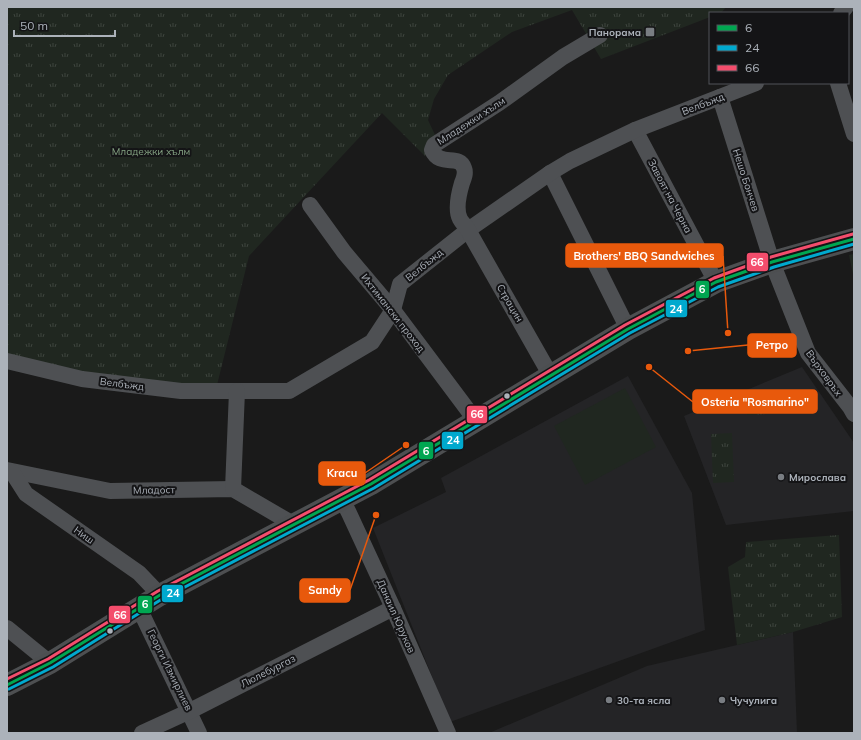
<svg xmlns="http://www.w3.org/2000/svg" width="861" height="740" font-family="Mulish,sans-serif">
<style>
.built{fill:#242426}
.park{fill:url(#park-tufts)}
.garden{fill:#202720}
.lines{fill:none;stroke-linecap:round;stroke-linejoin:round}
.street{stroke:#4e5053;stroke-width:16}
.secondary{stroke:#4d4f51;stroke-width:22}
.bus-1-casing{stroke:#141416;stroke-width:6}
.bus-2-casing{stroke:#141416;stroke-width:6}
.bus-3-casing{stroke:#141416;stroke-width:6}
.bus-1{stroke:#00a651;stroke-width:3}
.bus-2{stroke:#00a9ce;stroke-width:3}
.bus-3{stroke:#f44d6c;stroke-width:3}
.poi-dot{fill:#797d82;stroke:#141416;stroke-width:1.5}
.bus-dot{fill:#acb2ba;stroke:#141416;stroke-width:1.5}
.labels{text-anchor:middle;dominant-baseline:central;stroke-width:4;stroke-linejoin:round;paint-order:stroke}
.poi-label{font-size:10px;font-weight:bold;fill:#acb2ba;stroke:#141416;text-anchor:start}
.street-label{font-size:10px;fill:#acb2ba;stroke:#141416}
.park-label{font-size:10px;fill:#86a484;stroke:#141416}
.leader{fill:none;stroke:#e8590c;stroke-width:1.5}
.callout-dot{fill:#e8590c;stroke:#141416;stroke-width:1.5}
.callout{fill:#e8590c;stroke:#e8590c;stroke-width:1.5}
.callout-label{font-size:11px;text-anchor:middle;font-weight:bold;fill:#fff}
.line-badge{stroke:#141416;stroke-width:1.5}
.badge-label{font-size:11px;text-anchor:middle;font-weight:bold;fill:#fff}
</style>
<defs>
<pattern id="park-tufts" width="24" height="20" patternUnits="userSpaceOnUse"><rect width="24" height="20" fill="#202720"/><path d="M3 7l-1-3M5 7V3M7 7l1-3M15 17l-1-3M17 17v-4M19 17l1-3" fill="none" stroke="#3e443e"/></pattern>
</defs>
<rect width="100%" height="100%" fill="#1a1a1a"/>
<g class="built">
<polygon points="802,367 854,443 854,511 726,525 684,416"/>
<polygon points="628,376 692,493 705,630 450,722 373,528 446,492 441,478"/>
<polygon points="793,632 797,733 489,733 647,666"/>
</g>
<g class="park">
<polygon points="7,7 726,7 721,13 710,13 710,17 601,59 572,10 512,32 448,75 434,99 428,120 435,135 425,156 382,113 249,256 214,397 7,361"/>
<polygon points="854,254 854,279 849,255"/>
<polygon points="809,391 810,412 747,415 746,395"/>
<polygon points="732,433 734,482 713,483 711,434"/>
<polygon points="839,535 842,617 793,632 737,645 728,567 745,557 746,542"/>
</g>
<polygon class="garden" points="625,388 656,447 585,485 554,426"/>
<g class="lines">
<g class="street">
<polyline points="841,13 846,7"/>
<polyline points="838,83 854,134"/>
<polyline points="720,97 772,262 808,353 850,407 854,414"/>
<polyline points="635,130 716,282"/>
<polyline points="550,173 628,329"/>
<polyline points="310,205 344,252 393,310 476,421"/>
<polyline points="7,361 82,379 181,391 289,391 372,342 393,310 400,284 468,230 550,173 570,161 635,130 756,83"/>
<path d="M551,376L468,230C466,226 462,223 460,219C455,209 459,193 462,183C464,178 466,173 464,168C459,153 440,168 432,150L434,145L499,103L563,57L600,35"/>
<polyline points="7,470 110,491 233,489 293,524"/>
<polyline points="12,472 26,494 139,573 160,595"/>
<polyline points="233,489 237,391"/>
<polyline points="342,499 349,513 393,608 448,733"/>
<polyline points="139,608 199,733"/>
<polyline points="7,628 50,663"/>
<polyline points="142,733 190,711 393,608"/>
</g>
<polyline class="secondary" points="7,685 50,663 160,595 371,484 628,329 716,282 772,262 854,239"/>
<g class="bus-1-casing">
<polyline id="bus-1" points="7,685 50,663 160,595 371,484 628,329 716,282 772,262 854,239"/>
</g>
<g class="bus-2-casing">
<polyline id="bus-2" points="9,689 53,667 162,599 374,488 630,333 718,287 774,267 854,244"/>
</g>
<g class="bus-3-casing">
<polyline id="bus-3" points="7,679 48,659 158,591 369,480 625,325 714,278 771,257 853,234"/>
</g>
<use href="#bus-1" class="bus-1"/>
<use href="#bus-2" class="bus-2"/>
<use href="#bus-3" class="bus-3"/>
</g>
<g class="poi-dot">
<rect x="645" y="27" width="10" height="10" rx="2"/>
<circle cx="781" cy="477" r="4"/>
<circle cx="609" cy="700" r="4"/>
<circle cx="722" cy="700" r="4"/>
</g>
<g class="bus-dot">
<circle cx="507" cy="396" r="3.5"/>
<circle cx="110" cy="631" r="3.5"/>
</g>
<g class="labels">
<g class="poi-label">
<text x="641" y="32" text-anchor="end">Панорама</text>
<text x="789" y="477">Мирослава</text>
<text x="617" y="700">30-та ясла</text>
<text x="730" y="700">Чучулига</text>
</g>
<g class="street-label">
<text transform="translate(703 104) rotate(-21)">Велбъжд</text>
<text transform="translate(471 121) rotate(-33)">Младежки хълм</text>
<text transform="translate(746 180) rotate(72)">Нешо Бончев</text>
<text transform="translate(670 196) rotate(62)">Завоят на Черна</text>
<text transform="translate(424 265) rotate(-39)">Велбъжд</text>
<text transform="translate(510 303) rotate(60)">Страцин</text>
<text transform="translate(393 313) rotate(52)">Ихтимански проход</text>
<text transform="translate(824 373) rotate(54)">Върховръх</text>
<text transform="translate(122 384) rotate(7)">Велбъжд</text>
<text transform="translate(154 490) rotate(-1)">Младост</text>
<text transform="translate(84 535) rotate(35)">Ниш</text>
<text transform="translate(396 616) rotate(66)">Данаил Юруков</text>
<text transform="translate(170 670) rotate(64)">Георги Измирлиев</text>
<text transform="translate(268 671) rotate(-27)">Люлебургаз</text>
</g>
<g class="park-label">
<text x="151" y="151">Младежки хълм</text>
</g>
</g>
<path class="leader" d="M728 333L723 256M688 351L748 345M649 367L693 402M406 445L365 473M376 515L350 590"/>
<g class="callout-dot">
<circle cx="728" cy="333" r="4"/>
<circle cx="688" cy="351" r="4"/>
<circle cx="649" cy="367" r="4"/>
<circle cx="406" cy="445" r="4"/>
<circle cx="376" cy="515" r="4"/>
</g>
<g class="callout">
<rect x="566" y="244" width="157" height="23" rx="4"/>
<rect x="748" y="334" width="48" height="23" rx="4"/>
<rect x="693" y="390" width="124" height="23" rx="4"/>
<rect x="319" y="462" width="46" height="23" rx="4"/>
<rect x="300" y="579" width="50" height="23" rx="4"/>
</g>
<g class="callout-label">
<text x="644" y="260">Brothers' BBQ Sandwiches</text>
<text x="772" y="349">Ретро</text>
<text x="755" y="406">Osteria "Rosmarino"</text>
<text x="342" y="477">Kracu</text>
<text x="325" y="594">Sandy</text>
</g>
<g class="line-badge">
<rect x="746" y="252" width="23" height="20" rx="4" fill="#f44d6c"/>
<rect x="695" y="280" width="15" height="19" rx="4" fill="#00a651"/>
<rect x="665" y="299" width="23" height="19" rx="4" fill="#00a9ce"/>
<rect x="466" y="405" width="22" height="19" rx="4" fill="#f44d6c"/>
<rect x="441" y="431" width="23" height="19" rx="4" fill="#00a9ce"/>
<rect x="418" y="441" width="16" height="19" rx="4" fill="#00a651"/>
<rect x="161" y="584" width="23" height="19" rx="4" fill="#00a9ce"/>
<rect x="137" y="595" width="16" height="19" rx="4" fill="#00a651"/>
<rect x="108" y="605" width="23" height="19" rx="4" fill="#f44d6c"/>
</g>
<g class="badge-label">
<text x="757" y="266">66</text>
<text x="702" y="293">6</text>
<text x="676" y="313">24</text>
<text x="477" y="418">66</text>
<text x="453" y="444">24</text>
<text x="426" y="455">6</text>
<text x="173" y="597">24</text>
<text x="145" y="608">6</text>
<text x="120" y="619">66</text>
</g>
<rect width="861" height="740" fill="none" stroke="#acb2ba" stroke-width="16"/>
<rect x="709" y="12" width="140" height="72" fill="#141416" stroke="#515358"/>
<rect x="717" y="25" width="20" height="6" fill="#00a651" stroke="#515358"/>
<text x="745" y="32" font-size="12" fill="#acb2ba">6</text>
<rect x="717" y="45" width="20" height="6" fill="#00a9ce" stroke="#515358"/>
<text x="745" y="52" font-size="12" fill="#acb2ba">24</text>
<rect x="717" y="65" width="20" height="6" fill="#f44d6c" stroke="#515358"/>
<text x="745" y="72" font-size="12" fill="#acb2ba">66</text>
<path d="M14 30v6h101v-6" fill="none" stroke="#acb2ba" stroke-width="2"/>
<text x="20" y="30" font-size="12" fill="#acb2ba" stroke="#141416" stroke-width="3" paint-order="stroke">50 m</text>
</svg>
